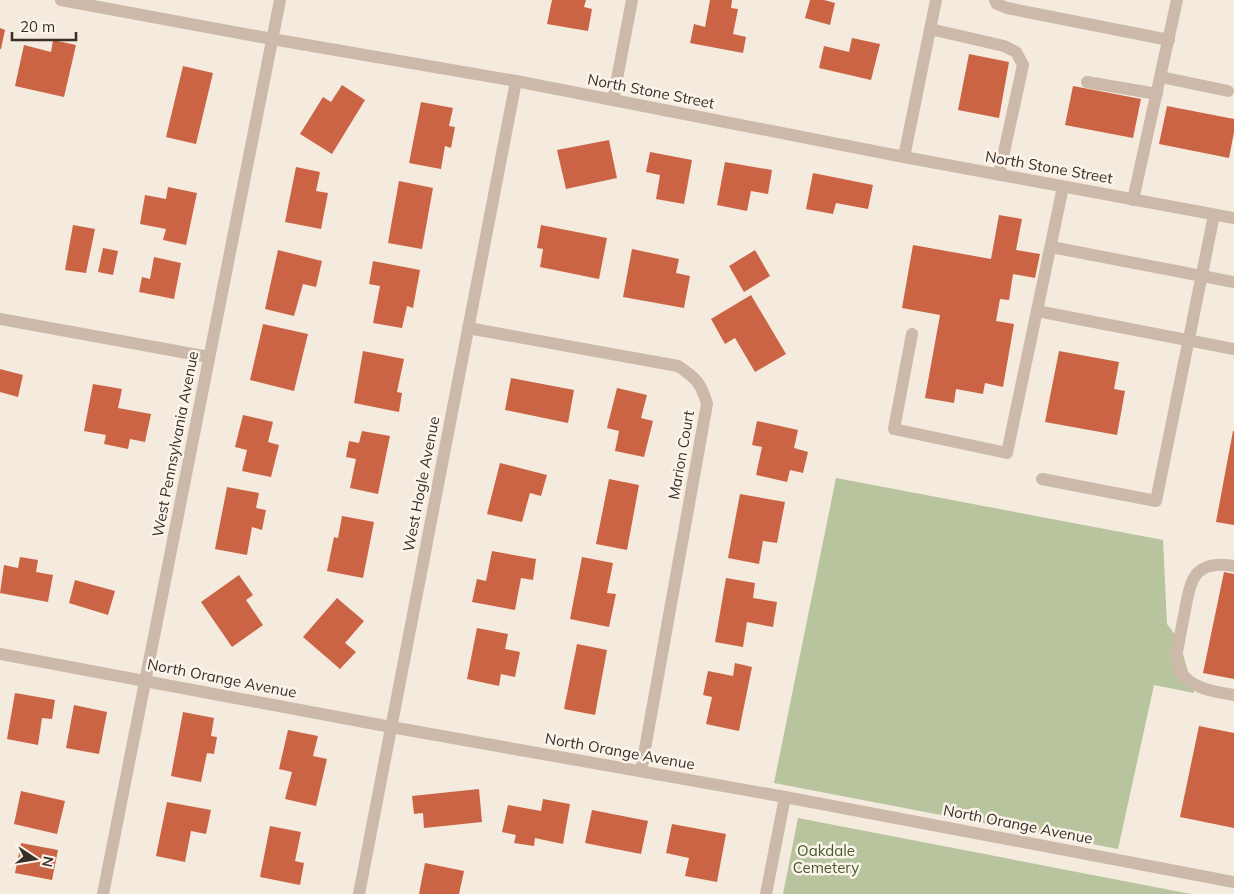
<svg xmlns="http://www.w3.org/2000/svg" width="1234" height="894" font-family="Mulish,sans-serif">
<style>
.green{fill:#b7c49d}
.building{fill:#cb6445}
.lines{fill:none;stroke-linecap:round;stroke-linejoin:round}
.minor{stroke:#cdb9a9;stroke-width:12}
.labels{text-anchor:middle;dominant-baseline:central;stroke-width:5;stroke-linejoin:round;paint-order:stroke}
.street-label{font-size:15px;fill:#3a2e29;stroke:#fbf4eb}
.park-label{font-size:15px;fill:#495a2c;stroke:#fbf4eb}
</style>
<rect width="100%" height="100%" fill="#f4eade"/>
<g class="green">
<polygon points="836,478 1163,540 1167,624 1179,640 1194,693 1154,685 1118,849 774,783"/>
<polygon points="798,818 1191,894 783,894"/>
</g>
<g class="building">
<polygon points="552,0 586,0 584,7 592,9 588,31 547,24"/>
<polygon points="710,0 732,0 731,8 738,9 733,34 746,37 743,53 690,43 694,24 705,27"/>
<polygon points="810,0 824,0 835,3 830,25 805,18"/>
<polygon points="0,28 5,30 1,49 0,49"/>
<polygon points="852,38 880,44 871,80 819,68 824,46 849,52"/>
<polygon points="53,40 76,45 64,97 15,86 24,45 51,52"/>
<polygon points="969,54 1009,62 999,118 958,110"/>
<polygon points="183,66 213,73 196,144 166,137"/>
<polygon points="342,85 365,100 332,154 300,134 323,97 331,102"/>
<polygon points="1073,86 1141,99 1133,138 1065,125"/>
<polygon points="421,102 453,108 449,126 455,127 451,148 445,146 441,169 409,163"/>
<polygon points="1167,106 1234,119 1234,132 1229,158 1159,144"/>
<polygon points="609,140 617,178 566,189 557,150"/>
<polygon points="650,152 692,160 684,204 656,199 660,175 646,172"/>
<polygon points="725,162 772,170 768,194 751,191 747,211 717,205"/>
<polygon points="296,167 320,172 316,191 328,193 321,229 285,222"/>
<polygon points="813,173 873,185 868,209 836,203 833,214 806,209"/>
<polygon points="399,181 433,188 422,249 388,243"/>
<polygon points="168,187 197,193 186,245 163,240 166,229 140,224 145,195 166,199"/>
<polygon points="999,215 1022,219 1016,250 1040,254 1035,278 1013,274 1009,300 1000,299 996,321 1014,324 1003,387 985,383 983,394 956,389 954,403 925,398 940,315 902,308 913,245 991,259"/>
<polygon points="73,225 95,229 86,273 65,270"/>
<polygon points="541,225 607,238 599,279 540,267 543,249 537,248"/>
<polygon points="103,248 118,251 113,275 98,272"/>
<polygon points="632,249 679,259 676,273 690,276 684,308 623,297"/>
<polygon points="278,250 322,261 316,287 303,284 294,316 265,309"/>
<polygon points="755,250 770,276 744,292 729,266"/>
<polygon points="154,257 181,263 174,299 139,292 142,277 150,279"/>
<polygon points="373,261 420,270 413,308 407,306 402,328 373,323 380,286 369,284"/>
<polygon points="751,295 786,354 755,372 735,338 725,344 711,319"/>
<polygon points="263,324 308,334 294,391 250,380"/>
<polygon points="363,351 404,359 397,392 402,393 399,412 354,403"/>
<polygon points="1059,351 1119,362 1114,389 1125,391 1117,435 1045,422"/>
<polygon points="0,369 23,375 18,397 0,392"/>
<polygon points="511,378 574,390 568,423 505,410"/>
<polygon points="93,384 122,389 118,408 151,414 145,442 130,439 128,449 104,444 106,435 84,431"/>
<polygon points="617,388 647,395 641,418 653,421 644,457 615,451 619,431 607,428"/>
<polygon points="243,415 273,422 268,442 279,445 271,477 242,471 247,450 235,447"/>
<polygon points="757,421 798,430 794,448 808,452 803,473 790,470 787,482 756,475 762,447 752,445"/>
<polygon points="362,431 390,436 378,494 350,488 356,459 346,457 349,441 359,443"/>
<polygon points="1233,431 1234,431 1234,525 1216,522"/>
<polygon points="500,463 547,475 541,496 530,493 522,522 487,514"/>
<polygon points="609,479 639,485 627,550 596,544"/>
<polygon points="227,487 259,493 256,508 266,510 262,530 252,527 247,555 215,549"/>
<polygon points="740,494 785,502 777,543 763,541 759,564 728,558"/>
<polygon points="342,516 374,522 363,578 327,571 334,537 338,538"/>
<polygon points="492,551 536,559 533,580 521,578 515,610 472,602 477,579 486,581"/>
<polygon points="20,557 38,560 36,572 53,575 48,602 0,593 4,565 18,568"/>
<polygon points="582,557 613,563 607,593 616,594 609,627 570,619"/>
<polygon points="1224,572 1234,574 1234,679 1203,673"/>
<polygon points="239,575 253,595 246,600 263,625 232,647 201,602"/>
<polygon points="726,578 755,583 753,598 777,602 773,627 747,622 743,647 715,642"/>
<polygon points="75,580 115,591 108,615 69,603"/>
<polygon points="337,598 364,621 345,643 356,652 340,669 303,637"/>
<polygon points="477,628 508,634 505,649 520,652 515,677 501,674 499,686 467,679"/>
<polygon points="577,644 607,650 595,715 564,709"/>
<polygon points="735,663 752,667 739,731 706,724 712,697 703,695 708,671 733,676"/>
<polygon points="15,693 55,700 52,719 42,718 38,745 7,739"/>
<polygon points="74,705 107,712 99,754 66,748"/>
<polygon points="183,712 214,718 211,736 217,737 214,754 207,753 201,782 171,776"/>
<polygon points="1199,726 1234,733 1234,828 1180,817"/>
<polygon points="288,730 318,736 313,756 327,759 316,806 285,799 292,772 279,769"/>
<polygon points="479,789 482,822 424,828 423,813 414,814 412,796"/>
<polygon points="21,791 65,801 57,834 14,824"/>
<polygon points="543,799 570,804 563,844 535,838 534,846 514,843 516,835 502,832 508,805 541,811"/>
<polygon points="167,802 211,810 206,834 191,831 185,862 156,856"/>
<polygon points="592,810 648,821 641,854 585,843"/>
<polygon points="672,824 726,834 717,882 685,876 689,858 666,853"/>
<polygon points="270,826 301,832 295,861 304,863 300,885 260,877"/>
<polygon points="21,843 58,850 52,880 15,873"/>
<polygon points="425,863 464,871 459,894 419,894"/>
</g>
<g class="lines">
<g class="minor">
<polyline points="61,0 272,39 516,81 904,157 1234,218"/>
<polyline points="995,0 997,4 1007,8 1169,40"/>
<polyline points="930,29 1004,46 1016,52 1023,65 999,175"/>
<polyline points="1161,77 1228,91"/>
<polyline points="1087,82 1157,94"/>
<polyline points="613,100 632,0"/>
<polyline points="904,157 936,0"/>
<polyline points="1133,200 1177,0"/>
<polyline points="1051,247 1234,282"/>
<polyline points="1037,311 1234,349"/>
<polyline points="0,319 209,357"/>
<path d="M468,328L678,366C696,378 701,383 707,404L641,771"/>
<polyline points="912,334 894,429 1007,453 1063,187"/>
<polyline points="1042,479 1156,501 1214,215"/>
<path d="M1234,566C1195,559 1191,578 1185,610C1182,626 1179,642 1176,657C1177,661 1177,666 1179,669C1188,688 1215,692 1234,695"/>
<polyline points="0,654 391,727 785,797 1234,882"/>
<polyline points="103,894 280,0"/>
<polyline points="359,894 516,81"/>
<polyline points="766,894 785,797"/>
</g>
</g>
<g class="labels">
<g class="street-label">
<text transform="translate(651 91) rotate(11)">North Stone Street</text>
<text transform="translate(1049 167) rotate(10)">North Stone Street</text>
<text transform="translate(175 444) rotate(-79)">West Pennsylvania Avenue</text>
<text transform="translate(681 455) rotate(-80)">Marion Court</text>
<text transform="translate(421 484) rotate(-79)">West Hogle Avenue</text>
<text transform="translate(222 678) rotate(11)">North Orange Avenue</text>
<text transform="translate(620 751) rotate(10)">North Orange Avenue</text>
<text transform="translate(1018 824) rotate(11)">North Orange Avenue</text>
</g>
<g class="park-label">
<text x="826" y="850">Oakdale<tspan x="826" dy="17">Cemetery</tspan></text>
</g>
</g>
<g transform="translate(35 859) rotate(102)" stroke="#fbf4eb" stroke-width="4" paint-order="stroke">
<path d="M0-4L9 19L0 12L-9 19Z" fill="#3a2e29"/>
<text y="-8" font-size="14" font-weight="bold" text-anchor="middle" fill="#3a2e29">N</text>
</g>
<path d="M12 32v8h64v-8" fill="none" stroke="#3a2e29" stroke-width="2.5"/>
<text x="20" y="32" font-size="15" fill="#3a2e29" stroke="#fbf4eb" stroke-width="4" paint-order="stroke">20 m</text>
</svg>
